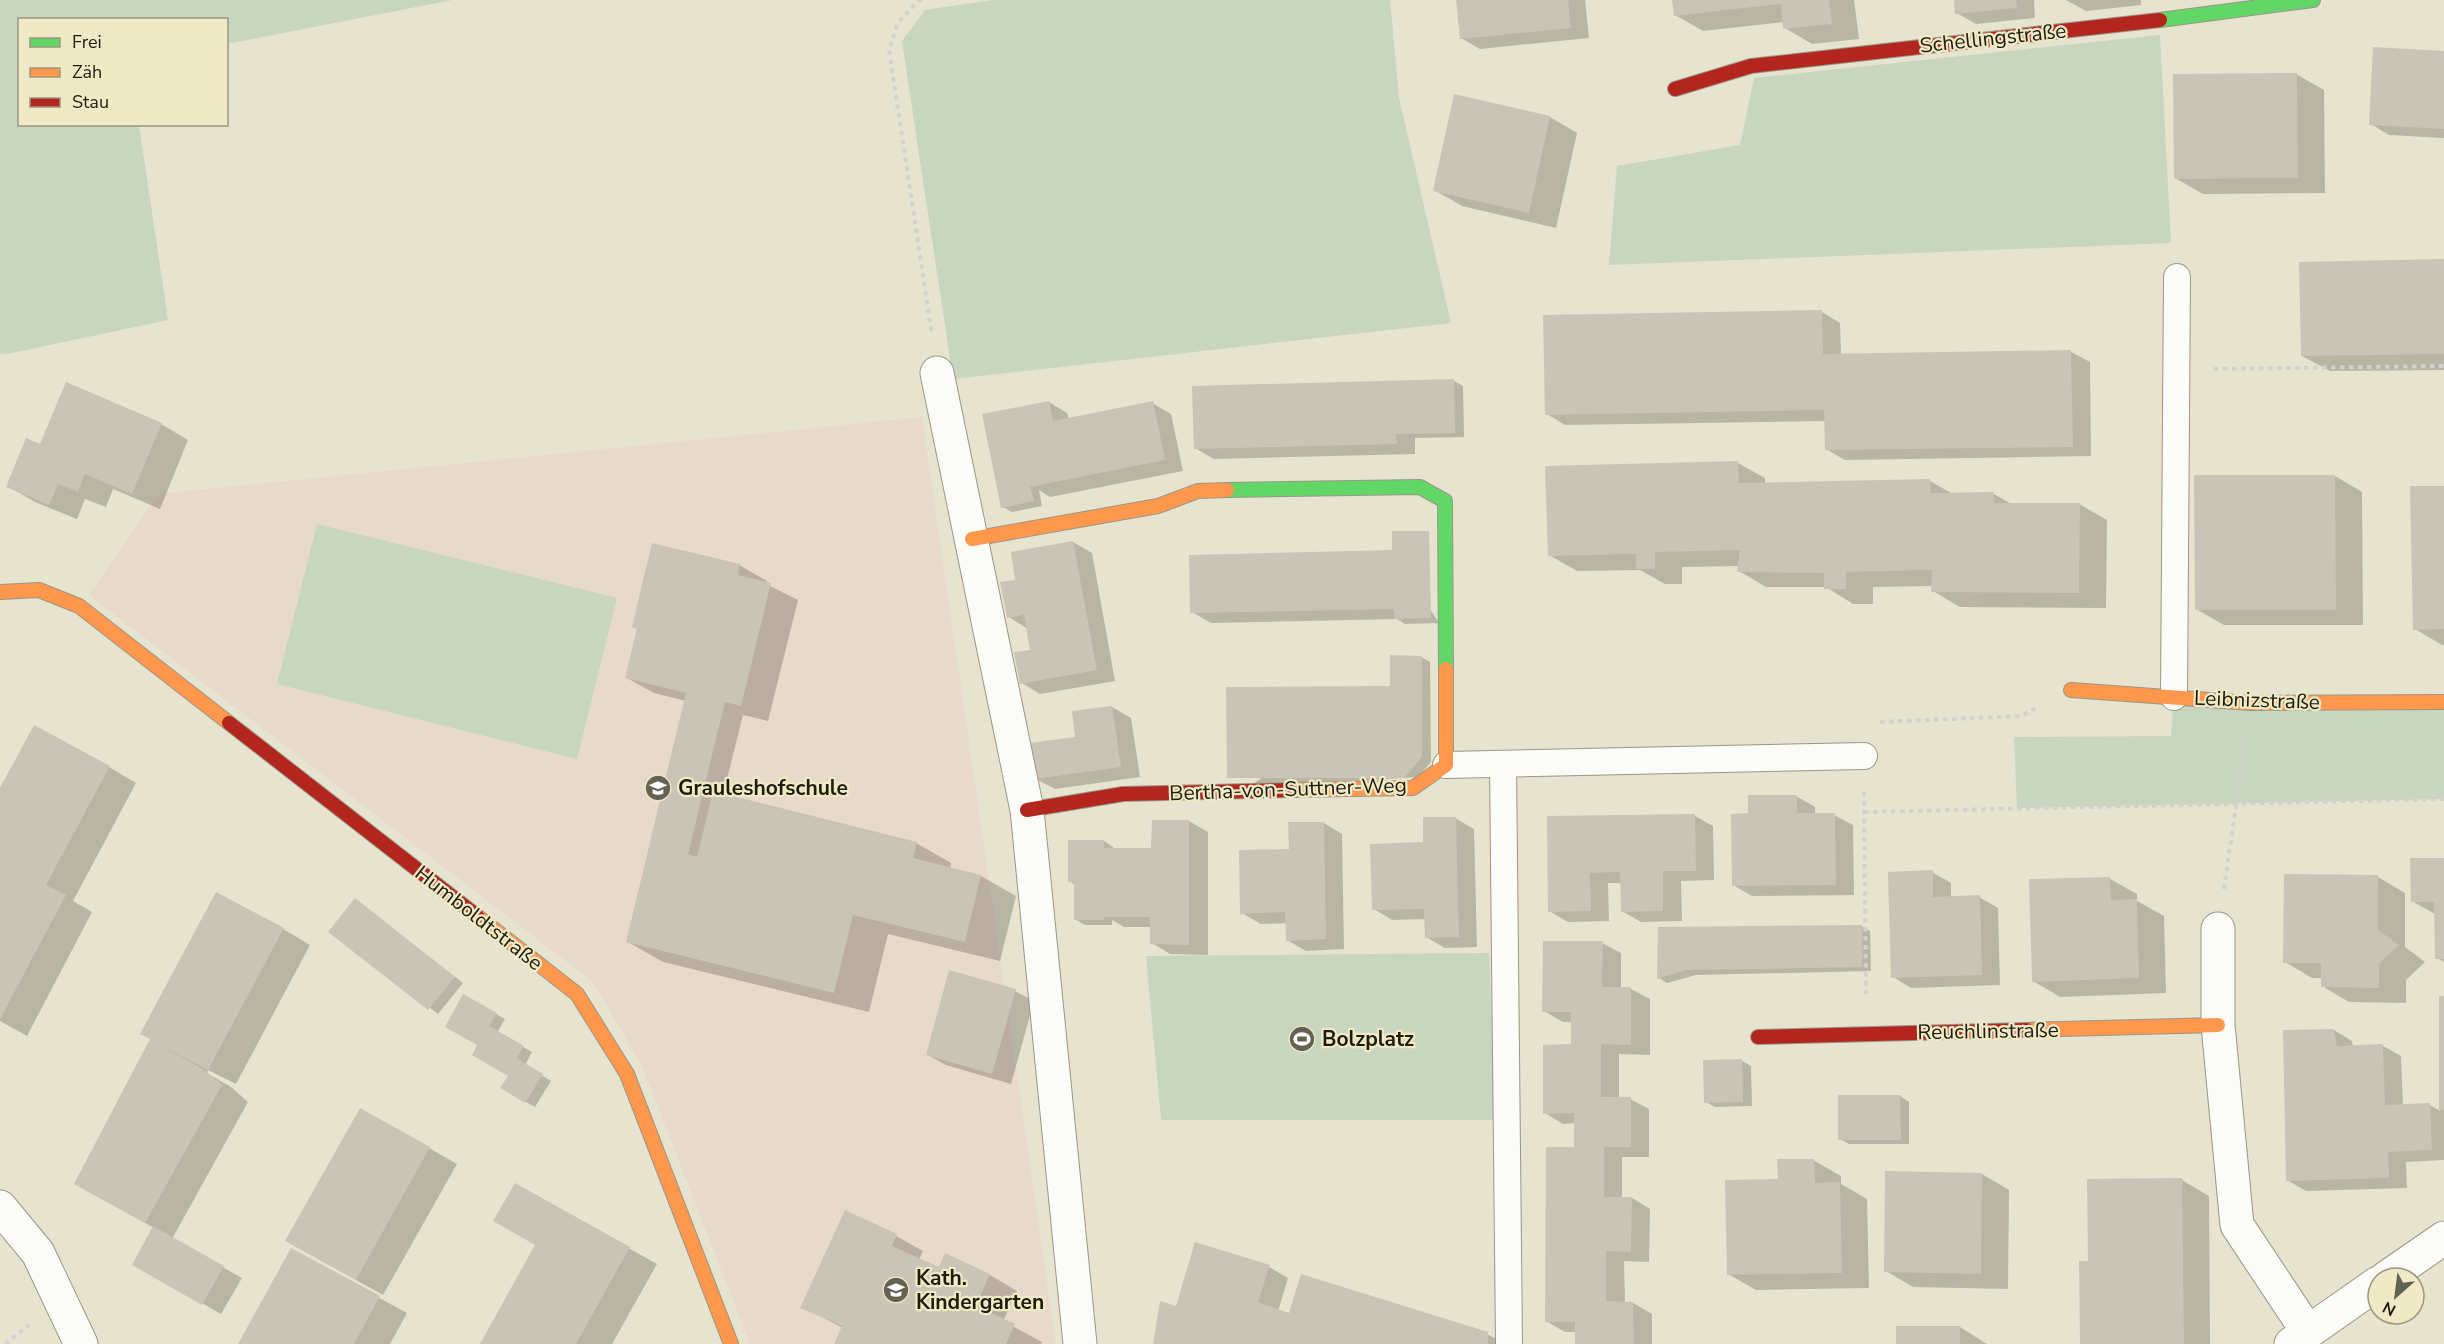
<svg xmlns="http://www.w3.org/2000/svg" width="2444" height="1344" font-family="'Nunito Sans',sans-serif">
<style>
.education{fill:#e8daca}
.green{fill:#c8d5bf}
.shadow{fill:#0003}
.building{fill:#c9c4b6}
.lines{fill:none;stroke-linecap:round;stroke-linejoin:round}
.lane-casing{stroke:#9a9788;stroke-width:28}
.street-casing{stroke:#9a9788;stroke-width:35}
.fast-casing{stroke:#9a9788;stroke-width:16}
.slow-casing{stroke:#9a9788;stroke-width:16}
.jam-casing{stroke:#9a9788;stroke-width:16}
.path{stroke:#d2d1cc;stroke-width:4;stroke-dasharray:4.5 4.5;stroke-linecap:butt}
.lane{stroke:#fbfbf8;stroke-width:26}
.street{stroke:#fbfbf8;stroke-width:33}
.fast{stroke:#63d668;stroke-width:14}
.slow{stroke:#ff974d;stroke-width:14}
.jam{stroke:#b3261e;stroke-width:14}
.labels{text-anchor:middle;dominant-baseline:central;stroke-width:4.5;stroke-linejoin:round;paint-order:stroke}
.street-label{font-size:21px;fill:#1e1c0f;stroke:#f0e9c5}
.poi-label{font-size:21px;font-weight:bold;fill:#1e1c0f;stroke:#f0e9c5;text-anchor:start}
</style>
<rect width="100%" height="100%" fill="#e6e3cf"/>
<polygon class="education" points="922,417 1056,1344 750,1344 642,1066 593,982 89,595 158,494"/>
<g class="green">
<polygon points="0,0 452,0 227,44 226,20 20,20 20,124 139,125 168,320 12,353 0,354"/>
<polygon points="993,0 1390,0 1399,98 1451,323 953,379 902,41 925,10"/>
<polygon points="2160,35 2171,243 1609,265 1617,166 1740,145 1754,78"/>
<polygon points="317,524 617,598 577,759 277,684"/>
<polygon points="2174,697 2444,702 2444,799 2017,808 2014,737 2171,736"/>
<polygon points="1489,953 1496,1120 1161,1120 1146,956"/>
</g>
<g class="shadow">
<polygon points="1457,0 1585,0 1589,38 1480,49 1461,38"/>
<polygon points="1674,0 1854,0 1859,39 1812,44 1785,28 1784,22 1703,31 1675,15"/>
<polygon points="1955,0 2034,0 2035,18 1976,24 1957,13"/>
<polygon points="2066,0 2141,0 2141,5 2086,11"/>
<polygon points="2444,52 2444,138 2389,135 2371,124"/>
<polygon points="2296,74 2324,90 2325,193 2203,194 2175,178"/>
<polygon points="1550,117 1577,133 1556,228 1462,206 1434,190"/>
<polygon points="2444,261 2444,370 2330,371 2302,356"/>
<polygon points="1822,312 1840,323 1841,355 2071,352 2090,362 2091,456 1845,460 1826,449 1826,421 1565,425 1547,414"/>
<polygon points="1454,381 1463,386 1464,437 1415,438 1415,454 1214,459 1195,448"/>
<polygon points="1049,402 1067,413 1069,420 1152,403 1171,414 1183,471 1050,497 1039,490 1042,506 1012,512 1003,507"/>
<polygon points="161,424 188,440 160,509 113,489 106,507 85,499 77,519 35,502 8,486 41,446"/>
<polygon points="1738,463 1765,478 1765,484 1930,481 1953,494 1994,494 2013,505 2079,504 2107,520 2106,608 1960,607 1933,591 1933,586 1873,587 1873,604 1853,604 1826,587 1766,587 1739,571 1740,566 1682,567 1682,584 1665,584 1640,570 1577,571 1549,555"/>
<polygon points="2335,476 2362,492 2363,625 2224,625 2196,609"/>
<polygon points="2444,487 2444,645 2442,645 2415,629"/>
<polygon points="1073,542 1092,553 1115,681 1040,694 1022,683 1032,651 1028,629 1009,617 1017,581"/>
<polygon points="1392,551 1439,623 1405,624 1397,619 1211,623 1192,612"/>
<polygon points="739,565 767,581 766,584 798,600 768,721 743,715 723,795 916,843 951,863 950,869 981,876 1016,896 1000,961 888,934 869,1012 663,962 628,942 686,701 654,693 627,678"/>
<polygon points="1421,657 1430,662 1431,762 1418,777 1247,788 1392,688"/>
<polygon points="1112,707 1131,718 1140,777 1055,789 1036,779 1077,738"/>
<polygon points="109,767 136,783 73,901 92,912 27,1036 0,1021 0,791"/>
<polygon points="1796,796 1815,807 1815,815 1834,815 1853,825 1854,895 1752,896 1733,885 1749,815"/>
<polygon points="1695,816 1713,826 1714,880 1681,881 1682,921 1641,922 1622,911 1622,883 1608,883 1609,921 1568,922 1549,911 1548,817"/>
<polygon points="1455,818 1474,829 1477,947 1445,948 1426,937 1426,919 1392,920 1374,909 1425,844"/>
<polygon points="1189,821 1208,832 1208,955 1170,954 1152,943 1151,927 1124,927 1112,920 1112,925 1085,925 1075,919 1076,885 1069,881 1104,841 1113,847 1113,850 1153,850"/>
<polygon points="1324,823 1342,834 1344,949 1306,951 1287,940 1287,923 1261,924 1242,913 1290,851"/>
<polygon points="2444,859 2444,962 2437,958 2435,914 2412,901"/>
<polygon points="1932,872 1951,883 1951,898 1979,897 1998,908 2000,985 1911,988 1893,977"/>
<polygon points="2286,876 2378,877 2405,893 2405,947 2425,962 2406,980 2406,1003 2349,1002 2322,986 2322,978 2312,978 2285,962"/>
<polygon points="2110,879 2137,894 2137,901 2164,916 2166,993 2060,997 2033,981"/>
<polygon points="355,900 463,983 438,1014 330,932"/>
<polygon points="1861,926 1870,931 1871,971 1696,975 1667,983 1659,978 1660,928"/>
<polygon points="283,929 310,945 236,1084 208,1070 207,1073 231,1087 248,1102 172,1239 242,1278 221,1314 134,1264 154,1228 103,1199 152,1038"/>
<polygon points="1602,943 1621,953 1621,989 1631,989 1650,999 1650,1055 1619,1054 1619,1099 1630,1099 1649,1109 1649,1157 1622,1157 1622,1198 1632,1198 1650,1209 1649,1262 1624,1261 1625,1303 1633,1303 1652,1314 1652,1344 1576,1344 1576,1332 1565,1332 1546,1321 1575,1148 1575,1123 1563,1124 1545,1113 1572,1046 1573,1022 1563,1022 1544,1011"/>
<polygon points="1015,991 1034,1001 1011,1084 946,1065 928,1055"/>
<polygon points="464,996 505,1019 497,1033 532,1052 525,1065 551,1081 535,1107 502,1088 510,1075 479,1045"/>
<polygon points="2441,998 2444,998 2444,1160 2406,1162 2407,1188 2306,1191 2287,1180 2334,1030 2352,1041 2353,1047 2383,1046 2401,1056 2403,1106 2430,1105 2440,1111"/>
<polygon points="1742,1061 1751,1066 1752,1106 1715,1107 1706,1102"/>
<polygon points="1900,1096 1909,1102 1909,1144 1849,1144 1840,1139"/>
<polygon points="429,1148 457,1164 383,1295 315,1257"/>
<polygon points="1813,1160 1841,1176 1841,1184 1867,1199 1869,1288 1756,1290 1728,1274 1780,1180"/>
<polygon points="1982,1174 2009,1190 2008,1289 1913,1287 1886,1271"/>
<polygon points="2182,1180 2209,1196 2210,1344 2082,1344 2090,1263"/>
<polygon points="515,1185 657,1264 612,1344 482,1344 537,1245"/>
<polygon points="896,1236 923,1251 919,1260 939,1269 990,1275 1017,1291 1003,1321 1042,1342 1041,1344 836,1344 843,1328 802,1307"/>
<polygon points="291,1250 407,1313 390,1344 240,1344"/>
<polygon points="1269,1267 1288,1278 1278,1311 1289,1315 1487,1334 1505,1344 1154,1344 1177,1307"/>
<polygon points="1960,1327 1987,1344 1898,1344"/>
</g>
<g class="building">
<polygon points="1456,0 1568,0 1571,28 1460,39"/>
<polygon points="1672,0 1829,0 1832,24 1783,29 1781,4 1674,16"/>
<polygon points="1954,0 2016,0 2017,8 1955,14"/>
<polygon points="2373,47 2444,51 2444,129 2369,125"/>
<polygon points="2297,73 2298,178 2174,179 2173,74"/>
<polygon points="1454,94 1550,116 1529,213 1433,191"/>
<polygon points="2444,259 2444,354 2301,356 2299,262"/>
<polygon points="1822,310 1823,354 2071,350 2073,447 1825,450 1824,410 1545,415 1543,315"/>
<polygon points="1454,379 1455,433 1396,434 1397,444 1194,449 1192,386"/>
<polygon points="66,382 162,423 132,494 85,474 78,492 58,484 49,505 6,487 26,438 40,444"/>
<polygon points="1049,401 1053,421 1153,401 1165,460 1030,487 1034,501 1001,508 982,414"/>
<polygon points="1738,461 1739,483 1930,479 1931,493 1994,492 1994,503 2080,503 2079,593 1931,592 1932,570 1846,572 1846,589 1824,589 1824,573 1737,572 1740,550 1655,552 1655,569 1636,569 1636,554 1548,556 1545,466"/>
<polygon points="2194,475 2335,475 2336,610 2195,610"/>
<polygon points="2410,486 2444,486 2444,629 2413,630"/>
<polygon points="1392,531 1429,531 1431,618 1394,619 1394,609 1190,613 1189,555 1392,550"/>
<polygon points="1073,541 1097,670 1020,684 1014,652 1030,650 1024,615 1007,618 1000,582 1015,580 1011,552"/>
<polygon points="652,543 740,564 738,575 771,583 741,706 725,702 688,854 697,857 713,791 917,842 913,858 981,875 965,942 853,915 834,993 626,942 686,693 625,678 637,629 632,627"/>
<polygon points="1390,655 1422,656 1422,757 1404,778 1227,778 1226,687 1390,686"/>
<polygon points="1112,706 1121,767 1035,779 1030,743 1075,737 1072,711"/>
<polygon points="34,725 110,766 46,885 66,895 0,1019 0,788"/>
<polygon points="1748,795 1797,795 1797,813 1835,813 1836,885 1732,886 1731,814 1748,813"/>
<polygon points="1695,814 1696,871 1663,871 1663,911 1621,912 1620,872 1590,873 1591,911 1548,912 1547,816"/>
<polygon points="1423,817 1456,817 1459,937 1425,938 1424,909 1372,910 1370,844 1423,842"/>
<polygon points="1152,820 1189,820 1189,945 1150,944 1150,917 1104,917 1103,920 1074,920 1074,882 1068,882 1068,840 1104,840 1104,848 1151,848"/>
<polygon points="1288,822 1324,822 1326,939 1286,941 1285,912 1240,914 1239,850 1289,849"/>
<polygon points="2410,858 2444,858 2444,959 2435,959 2434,902 2411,902"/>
<polygon points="1933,870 1933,897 1980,895 1982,975 1891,978 1888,872"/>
<polygon points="2284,874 2378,875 2378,930 2399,945 2379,964 2379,988 2321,987 2321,963 2283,963"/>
<polygon points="2110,877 2111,900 2137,899 2139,978 2032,982 2029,879"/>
<polygon points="216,892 284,928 208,1070 153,1041 203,1069 222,1085 145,1223 74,1184 150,1039 140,1034"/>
<polygon points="355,898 455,977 428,1010 328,932"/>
<polygon points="1862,925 1862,967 1686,970 1657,979 1658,927"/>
<polygon points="1543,941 1603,941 1602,987 1631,987 1631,1045 1601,1044 1601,1097 1631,1097 1631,1147 1604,1147 1604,1197 1632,1197 1631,1252 1606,1251 1606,1301 1633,1302 1634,1344 1575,1344 1575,1322 1545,1322 1546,1147 1574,1147 1574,1113 1543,1114 1543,1045 1571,1044 1571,1012 1542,1012"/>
<polygon points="949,970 1016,989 992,1074 926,1055"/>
<polygon points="463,994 497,1013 489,1026 524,1046 516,1058 543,1074 525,1103 500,1088 508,1076 472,1055 477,1045 445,1027"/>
<rect x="2439" y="996" width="5" height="114"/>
<polygon points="2334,1029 2337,1046 2383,1044 2385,1105 2430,1103 2432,1150 2388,1152 2389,1178 2286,1181 2283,1030"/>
<polygon points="1742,1059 1743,1102 1704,1103 1703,1060"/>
<polygon points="1838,1095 1900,1095 1901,1140 1838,1140"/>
<polygon points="360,1108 430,1147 356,1280 285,1241"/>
<polygon points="1777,1159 1814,1159 1815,1183 1840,1182 1842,1273 1727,1275 1725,1180 1778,1179"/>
<polygon points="1885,1171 1982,1173 1981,1274 1884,1272"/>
<polygon points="2182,1178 2184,1344 2080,1344 2079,1261 2088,1261 2087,1179"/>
<polygon points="515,1183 630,1247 576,1344 480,1344 535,1245 493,1221"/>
<polygon points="845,1210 897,1234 892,1246 939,1267 945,1253 990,1274 976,1306 1015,1324 1006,1344 834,1344 842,1326 800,1308"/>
<polygon points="153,1226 224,1266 202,1305 132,1265"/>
<polygon points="1195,1242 1270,1265 1258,1302 1289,1313 1301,1274 1488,1332 1488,1344 1153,1344 1160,1301 1176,1306"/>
<polygon points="291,1248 380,1296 354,1344 238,1344"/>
<rect x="1896" y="1326" width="64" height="18"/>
</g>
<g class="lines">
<g class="lane-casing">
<g id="lane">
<polyline points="2174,697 2177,277"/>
<polyline points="1503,764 1509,1344"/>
<polyline points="1446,765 1864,756"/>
</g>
</g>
<g class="street-casing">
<g id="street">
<polyline points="937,373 1027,810 1080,1344"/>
<polyline points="2218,929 2218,1025 2237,1225 2308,1332"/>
<polyline points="0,1207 38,1253 81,1344"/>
<polyline points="2386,1278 2444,1238"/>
<polyline points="2291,1344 2378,1283"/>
</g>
</g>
<g class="fast-casing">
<g id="fast">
<polyline points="2160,20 2313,0"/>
<polyline points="1227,490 1420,487 1445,501 1446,669"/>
</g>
</g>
<g class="slow-casing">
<g id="slow">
<polyline points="972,539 1158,506 1198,491 1227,490"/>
<polyline points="0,592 39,590 79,606 229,723"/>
<polyline points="2071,690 2250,703 2444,702"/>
<polyline points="1293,790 1413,788 1446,765 1446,669"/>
<polyline points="477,916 577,994 627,1074 731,1344"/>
<polyline points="2027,1030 2218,1025"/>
</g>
</g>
<g class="jam-casing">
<g id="jam">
<polyline points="1675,89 1751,66 2160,20"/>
<polyline points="229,723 477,916"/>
<polyline points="1027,810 1123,794 1293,790"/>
<polyline points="1758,1037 2027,1030"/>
</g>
</g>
<g class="path">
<polyline points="922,0 918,1 898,23 889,49 932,335"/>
<polyline points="2214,369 2444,366"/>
<polyline points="1880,722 2021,716 2036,708"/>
<polyline points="1864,792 1866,994"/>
<polyline points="1864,812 2444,799"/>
<polyline points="2224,889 2245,742"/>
<polyline points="5,1344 29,1325"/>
</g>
<use href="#lane" class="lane"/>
<use href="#street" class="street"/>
<use href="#fast" class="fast"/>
<use href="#slow" class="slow"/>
<use href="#jam" class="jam"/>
</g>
<defs>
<g id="school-disc" transform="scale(1.35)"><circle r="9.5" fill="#646252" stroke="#f0e9c5"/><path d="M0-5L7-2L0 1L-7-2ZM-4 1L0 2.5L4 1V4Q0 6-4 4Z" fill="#fff"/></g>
<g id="stadium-disc" transform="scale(1.35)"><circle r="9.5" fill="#646252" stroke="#f0e9c5"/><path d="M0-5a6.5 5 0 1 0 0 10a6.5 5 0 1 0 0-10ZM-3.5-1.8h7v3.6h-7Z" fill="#fff"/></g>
</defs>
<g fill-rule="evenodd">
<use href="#school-disc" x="658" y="788"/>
<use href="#stadium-disc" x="1302" y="1039"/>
<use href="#school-disc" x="896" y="1290"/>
</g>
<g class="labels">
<g class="street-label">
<text transform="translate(1993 38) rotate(-6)">Schellingstraße</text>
<text transform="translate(2257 700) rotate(2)">Leibnizstraße</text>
<text transform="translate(1288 789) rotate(-2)">Bertha-von-Suttner-Weg</text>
<text transform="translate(479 918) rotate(38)">Humboldtstraße</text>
<text transform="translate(1988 1031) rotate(-1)">Reuchlinstraße</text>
</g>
<g class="poi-label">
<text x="678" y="788">Grauleshofschule</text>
<text x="1322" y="1039">Bolzplatz</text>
<text x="916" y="1278">Kath.<tspan x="916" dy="24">Kindergarten</tspan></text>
</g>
</g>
<rect x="18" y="18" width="210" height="108" fill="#f0e9c5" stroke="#9c977c" stroke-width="1.5"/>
<rect x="30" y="38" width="30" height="9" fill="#63d668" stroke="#9c977c" stroke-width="1.5"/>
<text x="72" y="48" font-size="18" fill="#1e1c0f">Frei</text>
<rect x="30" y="68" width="30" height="9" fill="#ff974d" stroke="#9c977c" stroke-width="1.5"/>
<text x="72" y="78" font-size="18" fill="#1e1c0f">Zäh</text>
<rect x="30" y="98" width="30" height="9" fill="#b3261e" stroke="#9c977c" stroke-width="1.5"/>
<text x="72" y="108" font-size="18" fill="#1e1c0f">Stau</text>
<g transform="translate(2396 1296) rotate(208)"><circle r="28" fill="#f0e9c5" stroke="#9c977c" stroke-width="1.5"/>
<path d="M0-4.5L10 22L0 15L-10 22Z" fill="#646252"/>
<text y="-9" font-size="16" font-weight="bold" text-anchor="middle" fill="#1e1c0f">N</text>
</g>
</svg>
